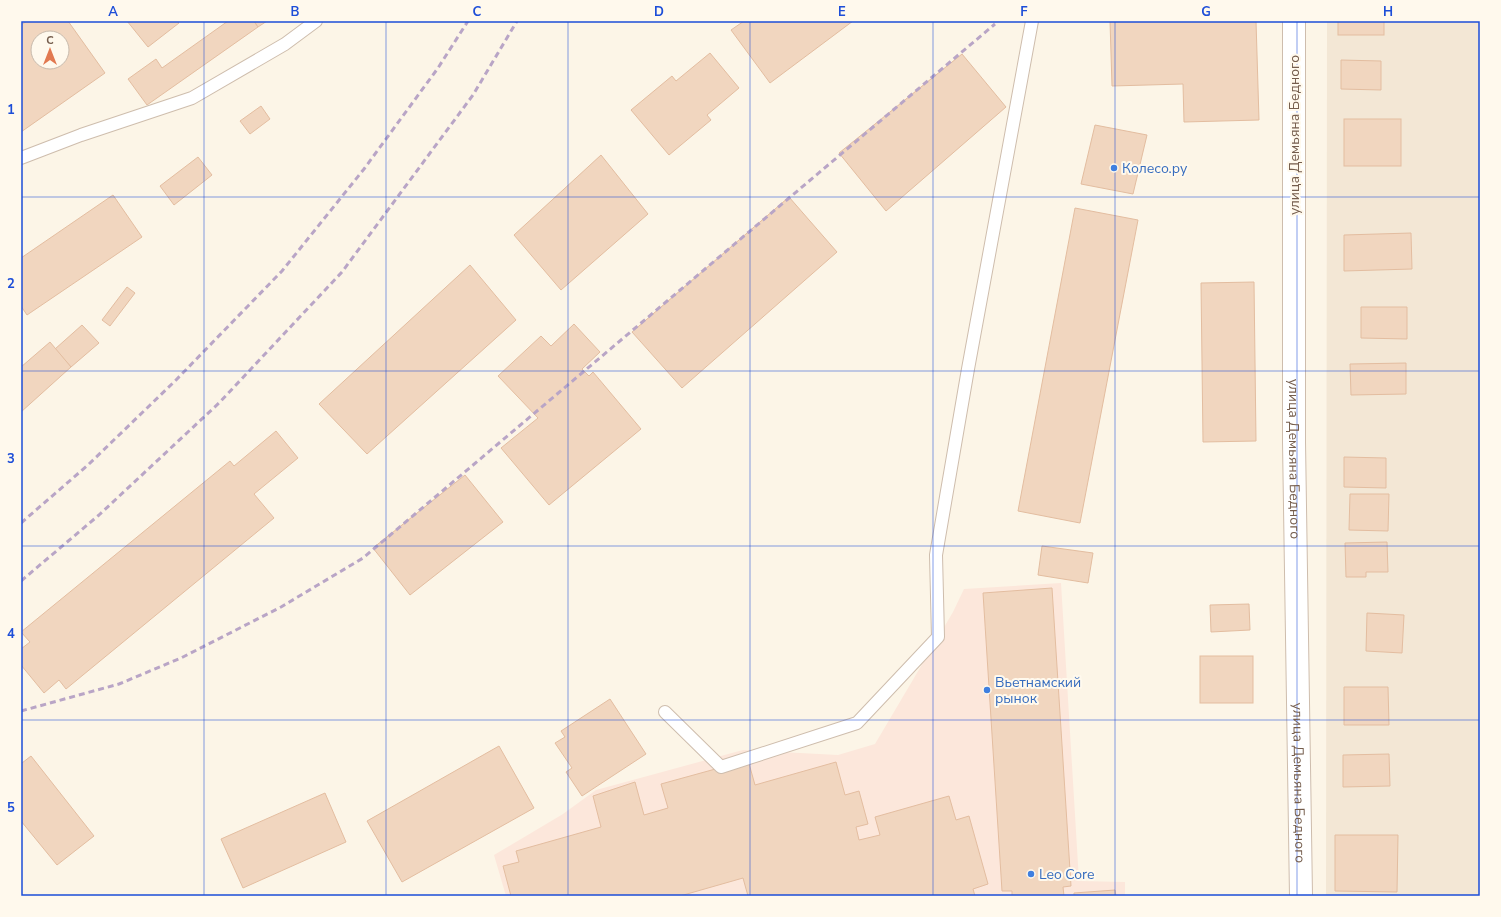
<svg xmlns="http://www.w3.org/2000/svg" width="1501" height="917" font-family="'Nunito Sans',sans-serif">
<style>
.residential{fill:#f3e7d5}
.commercial{fill:#fce7db}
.building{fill:#f1d6bf;stroke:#e3bda0;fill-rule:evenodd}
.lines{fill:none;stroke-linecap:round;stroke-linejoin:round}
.lane-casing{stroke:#cebdad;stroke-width:14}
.street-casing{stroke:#cebdad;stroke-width:24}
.lane{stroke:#fff;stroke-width:12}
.street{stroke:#fff;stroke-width:22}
.rail{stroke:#b9a5c6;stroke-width:3;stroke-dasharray:6 4;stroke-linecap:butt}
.grid{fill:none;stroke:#1d4ed8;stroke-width:1;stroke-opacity:0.55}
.shop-dot{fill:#3f7fe0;stroke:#fff9ed;stroke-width:1.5}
.labels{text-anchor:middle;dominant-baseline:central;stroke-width:4;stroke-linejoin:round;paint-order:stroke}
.street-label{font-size:14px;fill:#755d4c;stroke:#fff9ed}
.shop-label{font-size:14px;fill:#366cbe;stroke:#fff9ed;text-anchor:start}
.neatline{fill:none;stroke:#1d4ed8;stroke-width:1.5}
.grid-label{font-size:13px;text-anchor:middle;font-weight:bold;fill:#1d4ed8}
</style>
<rect width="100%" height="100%" fill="#fcf5e7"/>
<polygon class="residential" points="1327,21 1480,21 1480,896 1326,896"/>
<polygon class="commercial" points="1061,583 1079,881 1125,882 1125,896 506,896 494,855 563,814 596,790 743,750 838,755 875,744 953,612 964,589"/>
<g class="building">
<path d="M27,21H68L105,73L21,132V25ZM38,38H62V62H38Z"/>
<polygon points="127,21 177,21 179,23 148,47"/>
<polygon points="228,21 254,21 258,27 147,105 128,79 156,59 162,68"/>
<polygon points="254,21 267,21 258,27"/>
<polygon points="744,21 853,21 770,83 731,30"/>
<polygon points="1110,21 1256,21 1259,120 1184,122 1183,84 1112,86"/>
<rect x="1338" y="21" width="46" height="14"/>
<polygon points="710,53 739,88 707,115 711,120 669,155 631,110 672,76 676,81"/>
<polygon points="962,54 1006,107 886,211 839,153"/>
<polygon points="1341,60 1381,61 1381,90 1341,89"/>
<polygon points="261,106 270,119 250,134 240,121"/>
<rect x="1344" y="119" width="57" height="47"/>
<polygon points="1095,125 1147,135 1133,194 1081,184"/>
<polygon points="601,155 648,214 561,290 514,235"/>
<polygon points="198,157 212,175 174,205 160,186"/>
<polygon points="113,195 142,237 27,315 21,306 21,258"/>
<polygon points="789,197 837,252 682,388 632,332"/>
<polygon points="1075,208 1138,220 1080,523 1018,511"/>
<polygon points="1411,233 1412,269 1344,271 1344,235"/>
<polygon points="470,265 516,320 367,454 319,404"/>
<polygon points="1254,282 1256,441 1203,442 1201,283"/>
<polygon points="127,287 135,293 110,326 102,320"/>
<polygon points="1361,307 1407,307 1407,339 1361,338"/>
<polygon points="574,324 600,352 582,369 589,376 593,372 641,429 549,505 501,448 538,418 498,376 541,336 551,346"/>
<polygon points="82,325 99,343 71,367 55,349"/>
<polygon points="50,342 71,367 21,412 21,367"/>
<polygon points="1406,363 1406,394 1351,395 1350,364"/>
<polygon points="276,431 298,458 254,494 274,518 66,689 59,680 44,693 21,665 21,649 30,642 21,632 230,461 234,466"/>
<polygon points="1344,457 1386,458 1386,488 1344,487"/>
<polygon points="465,475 503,522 410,595 373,548"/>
<polygon points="1350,494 1389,494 1388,531 1349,530"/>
<polygon points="1387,542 1388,572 1366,572 1366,577 1346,577 1345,543"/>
<polygon points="1042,546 1093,553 1088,583 1038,575"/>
<polygon points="1052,588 1071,886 1063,887 1064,896 1012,896 1012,891 1002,891 983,593"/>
<polygon points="1249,604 1250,630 1211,632 1210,605"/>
<polygon points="1367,613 1404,615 1402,653 1366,651"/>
<rect x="1200" y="656" width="53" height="47"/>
<polygon points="1344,687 1388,687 1389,725 1344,725"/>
<polygon points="610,699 646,754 582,796 566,772 572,768 555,743 565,737 561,731"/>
<polygon points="499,746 534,808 402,882 367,821"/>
<polygon points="1389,754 1390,786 1343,787 1343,755"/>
<polygon points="31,756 94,836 57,865 21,821 21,761 22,763"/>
<polygon points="748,760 755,785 836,762 845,795 859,791 868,824 856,827 859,840 880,835 875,817 949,796 956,820 969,816 988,884 973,889 975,896 748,896 743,878 680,896 511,896 503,866 519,862 516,851 601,827 593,796 635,782 644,815 668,808 661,784"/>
<polygon points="325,793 346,842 243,888 221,839"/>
<polygon points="1335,835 1398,835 1397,892 1335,891"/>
<polygon points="1115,890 1116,896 1074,896 1074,893"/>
</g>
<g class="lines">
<g class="lane-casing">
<g id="lane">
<polyline points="21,158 81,135 192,98 285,44 316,21"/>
<polyline points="665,712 721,767 857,723 938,637 936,555 968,369 1032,21"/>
</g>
</g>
<g class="street-casing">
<g id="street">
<path id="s1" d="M1294,21V442L1301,896"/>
</g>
</g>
<use href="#lane" class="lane"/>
<use href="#street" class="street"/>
<g class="rail">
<polyline points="21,523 88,465 175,381 282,271 364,169 438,68 468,21"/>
<polyline points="21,581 99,515 219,403 342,272 473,95 517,21"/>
<polyline points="21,711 119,684 181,658 281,607 363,558 995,24"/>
</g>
</g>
<path class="grid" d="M204,21V896M386,21V896M568,21V896M750,21V896M933,21V896M1115,21V896M1297,21V896M21,197H1480M21,371H1480M21,546H1480M21,720H1480"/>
<g class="shop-dot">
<circle cx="1114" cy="168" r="4"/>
<circle cx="987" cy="690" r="4"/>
<circle cx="1031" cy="874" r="4"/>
</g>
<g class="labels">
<g class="street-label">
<text transform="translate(1294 135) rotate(-90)">улица Демьяна Бедного</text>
<text stroke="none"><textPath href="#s1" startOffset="438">улица Демьяна Бедного</textPath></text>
<text stroke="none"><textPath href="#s1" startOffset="762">улица Демьяна Бедного</textPath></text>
</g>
<g class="shop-label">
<text x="1122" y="168">Колесо.ру</text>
<text x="995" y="682">Вьетнамский<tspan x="995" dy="16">рынок</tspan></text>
<text x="1039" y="874">Leo Core</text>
</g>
</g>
<rect width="1501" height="917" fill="none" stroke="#fff9ed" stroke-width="44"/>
<g transform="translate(50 50)"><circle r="19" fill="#fff9ed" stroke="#c8bbad"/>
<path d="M0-3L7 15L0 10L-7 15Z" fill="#e27950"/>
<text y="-6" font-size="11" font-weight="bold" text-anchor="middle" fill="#755d4c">С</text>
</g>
<rect x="22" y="22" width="1457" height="873" class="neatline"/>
<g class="grid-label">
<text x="113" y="16">A</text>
<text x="295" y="16">B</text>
<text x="477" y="16">C</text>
<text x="659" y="16">D</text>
<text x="842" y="16">E</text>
<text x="1024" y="16">F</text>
<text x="1206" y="16">G</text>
<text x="1388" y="16">H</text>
<text x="11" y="114">1</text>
<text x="11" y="288">2</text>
<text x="11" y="463">3</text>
<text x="11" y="638">4</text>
<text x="11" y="812">5</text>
</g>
</svg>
